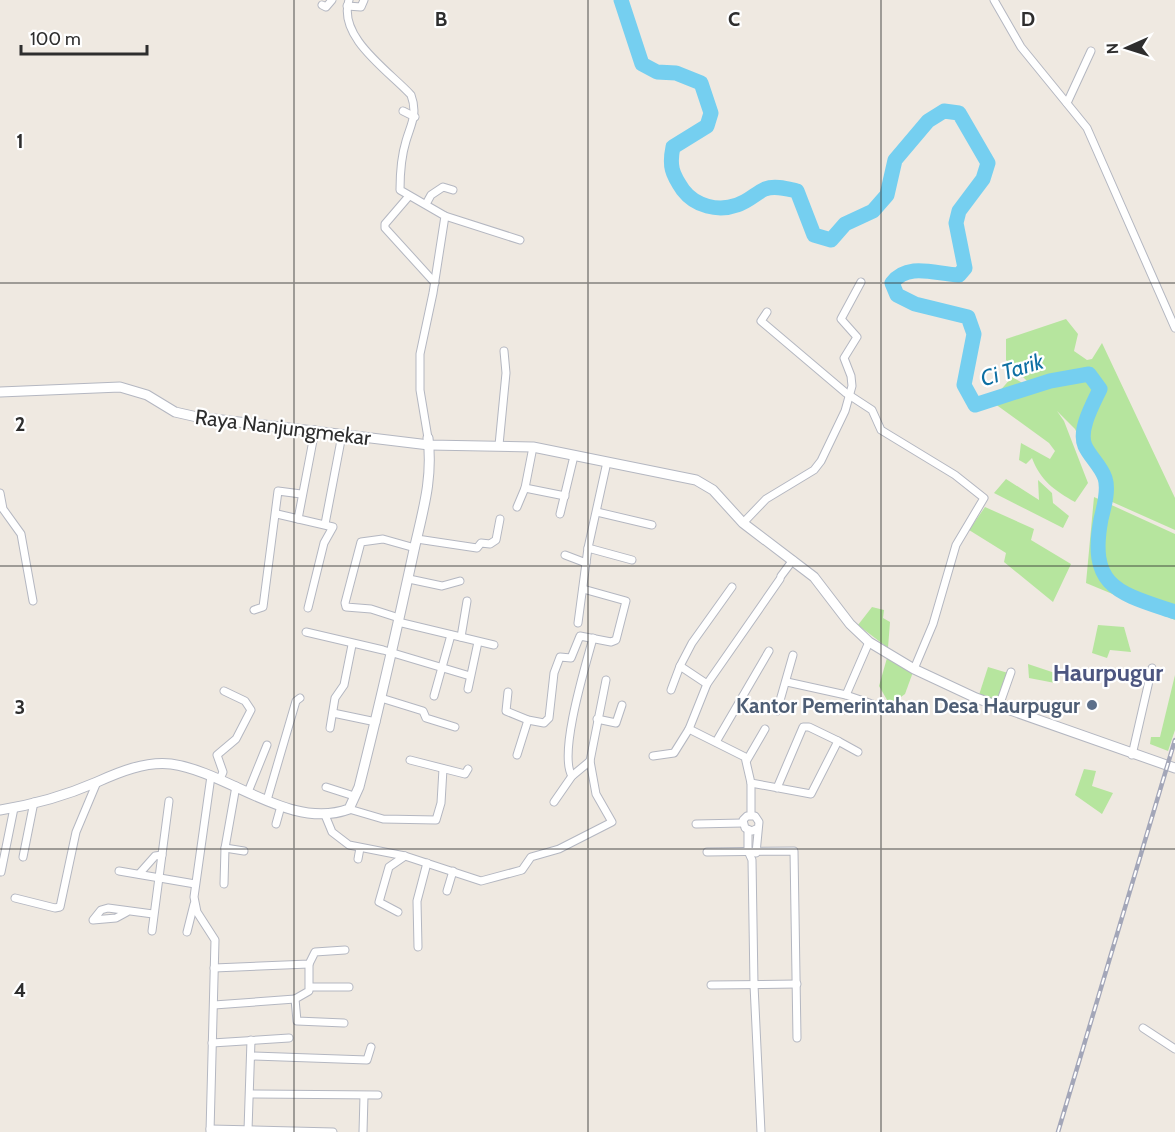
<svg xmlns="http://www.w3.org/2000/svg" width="1175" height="1132" font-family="Cabin,sans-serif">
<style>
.green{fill:#b6e59e}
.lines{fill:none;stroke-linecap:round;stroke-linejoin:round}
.river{stroke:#75cff0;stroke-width:15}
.street-casing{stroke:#b4b7c1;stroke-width:9}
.secondary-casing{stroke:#b4b7c1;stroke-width:11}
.street{stroke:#fff;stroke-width:7}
.secondary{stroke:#fff;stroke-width:9}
.rail-casing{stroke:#a3a6b8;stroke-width:4.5}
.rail{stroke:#fff;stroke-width:2;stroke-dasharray:7;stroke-linecap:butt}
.grid{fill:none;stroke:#2e2e2e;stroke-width:1.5;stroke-opacity:0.55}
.service-dot{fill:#5c6f8a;stroke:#fff;stroke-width:2}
.labels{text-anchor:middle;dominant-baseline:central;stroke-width:4.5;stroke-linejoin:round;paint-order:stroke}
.street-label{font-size:21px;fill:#2e2e2e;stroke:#fff}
.service-label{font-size:21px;font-weight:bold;fill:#4e5e75;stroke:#fff;text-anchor:end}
.water-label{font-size:22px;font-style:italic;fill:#0d6fa3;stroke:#fff}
.quarter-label{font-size:24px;font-weight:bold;fill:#4d5680;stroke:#fff}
.grid-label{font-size:20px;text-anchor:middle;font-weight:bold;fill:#2e2e2e;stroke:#fff;stroke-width:4.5;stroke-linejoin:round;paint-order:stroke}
</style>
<rect width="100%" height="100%" fill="#efe9e1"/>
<g class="green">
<path d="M1066,319L1078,334L1074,351L1087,360L1092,359L1102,343L1175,498V530L1110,501L1075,429L1057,411L1064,421L1088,483L1075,502C1055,491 1040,480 1032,458L1026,464L1019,460L1021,443L1050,459L1055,451L1049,443L991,401L1012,377L1038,392L1006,360V339Z"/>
<polygon points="1006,479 1039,500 1038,480 1052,493 1053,503 1069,516 1063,528 994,493"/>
<polygon points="1094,497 1175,534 1175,620 1086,583"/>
<polygon points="985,507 1034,529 1031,540 1071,564 1053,602 1004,562 1006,553 969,530"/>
<polygon points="872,607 884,610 883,618 890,622 888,648 858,625"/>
<polygon points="1098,625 1124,627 1131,652 1110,650 1107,658 1092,653"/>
<polygon points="887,658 913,672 905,694 890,705 879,686"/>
<polygon points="1028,664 1061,675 1055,683 1029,678"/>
<polygon points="988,667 1008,673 999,701 979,695"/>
<polygon points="1175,675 1175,730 1168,751 1150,744 1151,737 1160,737"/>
<polygon points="1084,769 1096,771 1092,786 1113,793 1102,814 1075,795"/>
</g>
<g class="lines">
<path class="river" d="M621,0L642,64L657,72L676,73L701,83L711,113L707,126L673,147C669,166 672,174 683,190C695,206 718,212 737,205C748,202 756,193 765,189C775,185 788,189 797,191L814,235L831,240L845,224L873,211L887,195L895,160L928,121L944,111L959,113L988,163L983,179L959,211L956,223L965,268L959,275C935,274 908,262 892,283L897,295L915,304L968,317L974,334L964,385L975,405L1050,381L1089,374L1100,389C1093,404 1078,430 1085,446C1090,457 1101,466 1105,478C1109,490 1104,507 1101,519C1088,588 1119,593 1175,612"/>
<g class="street-casing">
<g id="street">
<path d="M349,0C337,37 389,71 411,95C418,114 411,124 406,141C401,157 400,174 400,190L445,216L433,293L420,354V390L428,438"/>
<polyline points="994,0 1021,47 1087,128 1175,328"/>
<polyline points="322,5 326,7 332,0"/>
<polyline points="347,6 361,7 364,0"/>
<polyline points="1067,103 1091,51"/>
<polyline points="403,111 415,117"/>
<polyline points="409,196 385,224 385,228 435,283"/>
<polyline points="426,204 431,195 443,187 453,190"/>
<polyline points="445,216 520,240"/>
<polyline points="767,312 761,321 846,393 872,410 881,430 955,475 984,498 956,545 933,624 914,669"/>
<polyline points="499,445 506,373 504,351"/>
<polyline points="525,488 565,496"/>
<polyline points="0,493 3,509 21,534 33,601"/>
<polyline points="517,507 525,488 533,447"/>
<polyline points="597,512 652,525"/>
<polyline points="277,514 333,527 324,543 308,608"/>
<polyline points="560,514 574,456"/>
<polyline points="298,519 315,430"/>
<polyline points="743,523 766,499 814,470 821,461 845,411 852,386 851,376 844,358 857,337 841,319 861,282"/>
<polyline points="325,524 342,435"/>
<polyline points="417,539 477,548 481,543 490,544 496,540 500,519"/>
<polyline points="588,548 632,560"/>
<polyline points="565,555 586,563"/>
<polyline points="781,576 793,560"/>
<polyline points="409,579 442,586 460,581"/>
<polyline points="254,610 263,607 278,491 301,494"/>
<polyline points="399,618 371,609 346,607 345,603 361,542 383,539 415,548"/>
<polyline points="398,622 494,645"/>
<polyline points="578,623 588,548 607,462"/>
<polyline points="306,632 383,650 470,676"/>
<polyline points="461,637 467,601"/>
<polyline points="680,666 692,643 732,587"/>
<polyline points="787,682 846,695 869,642"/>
<polyline points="468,689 478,642"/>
<polyline points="671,690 680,666 707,684"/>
<polyline points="508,692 506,711 528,720 544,723 549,718 554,673 560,657 571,658 580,636 611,642 616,640 626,601 583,589"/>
<polyline points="846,695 875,705"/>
<polyline points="434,696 451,635"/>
<polyline points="381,698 423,711 426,718 455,727"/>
<polyline points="999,706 1011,672"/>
<polyline points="777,711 793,655"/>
<polyline points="333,713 376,722"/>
<polyline points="597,719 616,723 622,705"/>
<polyline points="330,728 335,698 344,685 352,645"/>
<polyline points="838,741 858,752"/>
<polyline points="716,742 769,651"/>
<polyline points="517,755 528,720"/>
<polyline points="1132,755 1152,668"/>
<polyline points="653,756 674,753 689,729"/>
<polyline points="410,760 465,774 468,769"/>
<polyline points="747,760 765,729"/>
<path d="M572,776C558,754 586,664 593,638"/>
<polyline points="220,779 223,772 217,755 236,739 251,710 245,701 224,691"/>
<polyline points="751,783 751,815"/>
<polyline points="326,787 354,796"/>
<polyline points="777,788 803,727 809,727 838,741 811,794 751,783 745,757 689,729 707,684 780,579"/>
<polyline points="248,792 267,745"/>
<polyline points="267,800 296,701 300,698"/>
<polyline points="554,802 572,776 590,761"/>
<polyline points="349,809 383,819 436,820 441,803 443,769"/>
<polyline points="325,815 332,832 349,845 405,856 481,881 522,870 531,857 559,849 612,822 596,794 590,761 606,680"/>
<polyline points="276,824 281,806"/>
<polyline points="696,824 743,823"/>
<polyline points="748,830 748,851 752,860 754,985 761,1132"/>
<polyline points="225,848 244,851"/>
<polyline points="707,852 794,851 797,1038"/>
<polyline points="756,853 759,822 755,816 747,816 743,820 745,828 752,831 756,829"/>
<polyline points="23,857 34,802"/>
<polyline points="358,859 360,848"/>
<polyline points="119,871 195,884"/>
<polyline points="1,872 14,808"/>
<polyline points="139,874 155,856 162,855"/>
<polyline points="224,884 225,848 236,786"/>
<polyline points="447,891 453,871"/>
<polyline points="15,898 55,908 60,907 76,832 97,782"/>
<polyline points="127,912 116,918 93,920 101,910 108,908 153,914"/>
<polyline points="398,912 379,902 389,867 405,856"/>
<polyline points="152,931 169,801"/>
<polyline points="187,932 194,904"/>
<polyline points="418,947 417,901 427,863"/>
<polyline points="309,964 309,991 295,999 297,1021 344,1023"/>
<polyline points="214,968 309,964 315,952 345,950"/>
<polyline points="711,985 797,984"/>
<polyline points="310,987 349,987"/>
<polyline points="214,1005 295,999"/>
<polyline points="1143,1028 1175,1049"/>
<polyline points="212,1043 289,1038"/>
<polyline points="251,1056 367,1060 371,1047"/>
<polyline points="250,1094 378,1095"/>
<polyline points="210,1129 333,1132"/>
<polyline points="248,1130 251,1040"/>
<polyline points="210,1132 215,940 197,912 194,897 211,776"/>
<polyline points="363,1132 364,1096"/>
</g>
</g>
<g class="secondary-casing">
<g id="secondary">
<polyline points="0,392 120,387 147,395 175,412 197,417 429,445 533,447 696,480 713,490 743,523 814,577 850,624 869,642 914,669 976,698 1175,768"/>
<path d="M0,810C32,805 67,795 97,782C119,772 146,761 171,764C229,772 290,831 349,809L359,787C379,708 397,629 414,550C423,510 433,479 428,438"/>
</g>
</g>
<use href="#street" class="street"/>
<use href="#secondary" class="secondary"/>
<g class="rail-casing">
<polyline id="rail" points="1058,1132 1175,740"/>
</g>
<use href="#rail" class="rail"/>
</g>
<path class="grid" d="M294,0V1132M588,0V1132M881,0V1132M0,283H1175M0,566H1175M0,849H1175"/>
<circle class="service-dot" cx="1092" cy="705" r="6"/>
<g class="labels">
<g class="street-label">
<text transform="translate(283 427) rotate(7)">Raya Nanjungmekar</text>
</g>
<g class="service-label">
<text x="1080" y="705">Kantor Pemerintahan Desa Haurpugur</text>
</g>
<g class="water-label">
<text transform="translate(1012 370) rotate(-17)">Ci Tarik</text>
</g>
<g class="quarter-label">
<text x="1108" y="672">Haurpugur</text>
</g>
</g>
<g class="grid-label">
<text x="441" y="26">B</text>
<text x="734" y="26">C</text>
<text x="1028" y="26">D</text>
<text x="20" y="148">1</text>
<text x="20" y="431">2</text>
<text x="20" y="714">3</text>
<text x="20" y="997">4</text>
</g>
<g transform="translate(1127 48) rotate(267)" stroke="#ffffff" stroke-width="4.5" paint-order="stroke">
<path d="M0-4.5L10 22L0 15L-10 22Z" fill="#2e2e2e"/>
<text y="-9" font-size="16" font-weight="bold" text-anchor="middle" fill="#2e2e2e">N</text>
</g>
<path d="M21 45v9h126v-9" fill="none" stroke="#2e2e2e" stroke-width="3"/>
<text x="30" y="45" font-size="18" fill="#2e2e2e" stroke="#ffffff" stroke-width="4.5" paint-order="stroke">100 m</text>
</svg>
